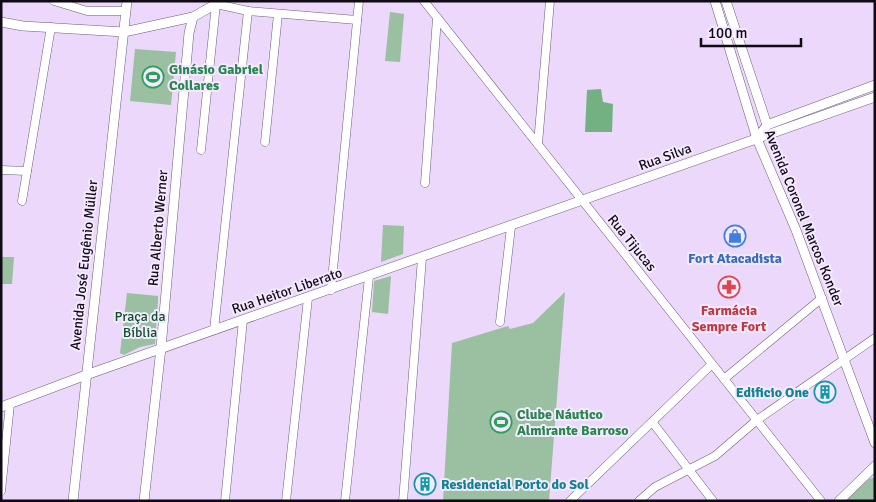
<svg xmlns="http://www.w3.org/2000/svg" width="876" height="502" font-family="Signika,sans-serif">
<style>
.green{fill:#9abfa1}
.forest{fill:#74b182}
.lines{fill:none;stroke-linecap:round;stroke-linejoin:round}
.minor-casing{stroke:#6f5e7b;stroke-width:9}
.major-casing{stroke:#6f5e7b;stroke-width:10}
.minor{stroke:#fff;stroke-width:8}
.major{stroke:#fff;stroke-width:9}
.labels{text-anchor:middle;dominant-baseline:central;stroke-width:4;stroke-linejoin:round;paint-order:stroke}
.leisure-label{font-size:14px;font-weight:bold;fill:#27864d;stroke:#f4e9fe;text-anchor:start}
.street-label{font-size:14px;fill:#100a15;stroke:#f4e9fe}
.shop-label{font-size:14px;font-weight:bold;fill:#366cbe;stroke:#f4e9fe}
.health-label{font-size:14px;font-weight:bold;fill:#be3a42;stroke:#f4e9fe}
.park-label{font-size:14px;fill:#0b5328;stroke:#f4e9fe}
.culture-label{font-size:14px;font-weight:bold;fill:#0d838f;stroke:#f4e9fe;text-anchor:end}
</style>
<rect width="100%" height="100%" fill="#ebd8fa"/>
<g class="green">
<polygon points="390,12 404,14 400,62 385,61"/>
<polygon points="135,49 176,52 171,105 130,101"/>
<polygon points="383,225 404,226 403,254 381,262"/>
<polygon points="1,257 14,257 12,284 1,284"/>
<polygon points="391,276 388,314 372,312 374,281"/>
<polygon points="565,292 549,501 443,501 452,343 508,326 510,329 533,323"/>
<polygon points="127,293 158,296 158,301 155,344 140,347 124,355 120,353"/>
<polygon points="875,477 875,501 846,501 869,479"/>
</g>
<polygon class="forest" points="601,89 603,102 613,104 612,132 585,132 587,90"/>
<g class="lines">
<g class="minor-casing">
<g id="minor">
<polyline points="54,1 87,11 125,11"/>
<polyline points="424,1 821,501"/>
<polyline points="265,142 278,14"/>
<polyline points="538,144 550,1"/>
<polyline points="201,150 216,4 248,11 357,20"/>
<polyline points="1,170 27,171 51,27"/>
<polyline points="425,183 437,18"/>
<polyline points="22,201 27,171"/>
<polyline points="331,290 359,1"/>
<polyline points="500,322 511,227"/>
<polyline points="214,330 248,11"/>
<polyline points="724,379 822,298"/>
<polyline points="653,423 713,501"/>
<polyline points="1,491 10,404"/>
<polyline points="225,501 243,320"/>
<polyline points="286,501 308,298"/>
<polyline points="345,501 369,277"/>
<polyline points="403,501 422,258"/>
<polyline points="570,501 712,364"/>
<polyline points="639,501 655,487 715,456 757,420 875,338"/>
</g>
</g>
<g class="major-casing">
<g id="major">
<polyline points="715,1 757,139 796,230 875,443"/>
<polyline points="726,1 767,125"/>
<polyline points="1,22 23,26 124,32 193,17 221,1"/>
<polyline points="757,139 767,125 875,85"/>
<polyline points="1,407 86,375 875,97"/>
<polyline points="73,501 127,1"/>
<polyline points="144,501 161,348 189,33 193,17"/>
<polyline points="839,501 875,466"/>
</g>
</g>
<use href="#minor" class="minor"/>
<use href="#major" class="major"/>
</g>
<defs>
<g id="stadium-ring" transform="scale(1.125)"><circle r="9.5" fill="#f4e9fe" stroke="#2e9e5b" stroke-width="1.5"/><path d="M0-5a6.5 5 0 1 0 0 10a6.5 5 0 1 0 0-10ZM-3.5-1.8h7v3.6h-7Z" fill="#2e9e5b"/></g>
<g id="shop-ring" transform="scale(1.125)"><circle r="9.5" fill="#f4e9fe" stroke="#3f7fe0" stroke-width="1.5"/><path d="M-5-2.5h2.3a2.7 3.5 0 0 1 5.4 0H5L5.5 6h-11ZM-1.5-2.5h3a1.5 2.3 0 0 0-3 0Z" fill="#3f7fe0"/></g>
<g id="pharmacy-ring" transform="scale(1.125)"><circle r="9.5" fill="#f4e9fe" stroke="#e0444e" stroke-width="1.5"/><path d="M-2-6h4v4h4v4h-4v4h-4v-4h-4v-4h4Z" fill="#e0444e"/></g>
<g id="building-ring" transform="scale(1.125)"><circle r="9.5" fill="#f4e9fe" stroke="#0f9aa8" stroke-width="1.5"/><path d="M-4-6H4V6H1V3H-1V6H-4ZM-2.5-4.3h1.7v1.8h-1.7ZM.8-4.3h1.7v1.8H.8ZM-2.5-1h1.7V.8h-1.7ZM.8-1h1.7V.8H.8Z" fill="#0f9aa8"/></g>
</defs>
<g fill-rule="evenodd">
<use href="#stadium-ring" x="153" y="77"/>
<use href="#shop-ring" x="735" y="236"/>
<use href="#pharmacy-ring" x="729" y="287"/>
<use href="#building-ring" x="825" y="392"/>
<use href="#stadium-ring" x="501" y="422"/>
<use href="#building-ring" x="425" y="484"/>
</g>
<g class="labels">
<g class="leisure-label">
<text x="169" y="69">Ginásio Gabriel<tspan x="169" dy="16">Collares</tspan></text>
<text x="517" y="414">Clube Náutico<tspan x="517" dy="16">Almirante Barroso</tspan></text>
</g>
<g class="street-label">
<text transform="translate(665 157) rotate(-20)">Rua Silva</text>
<text transform="translate(804 218) rotate(68)">Avenida Coronel Marcos Konder</text>
<text transform="translate(158 228) rotate(-85)">Rua Alberto Werner</text>
<text transform="translate(632 243) rotate(51)">Rua Tijucas</text>
<text transform="translate(84 265) rotate(-84)">Avenida José Eugênio Müller</text>
<text transform="translate(287 291) rotate(-19)">Rua Heitor Liberato</text>
</g>
<g class="shop-label">
<text x="735" y="258">Fort Atacadista</text>
</g>
<g class="health-label">
<text x="729" y="310">Farmácia<tspan x="729" dy="16">Sempre Fort</tspan></text>
</g>
<g class="park-label">
<text x="140" y="316">Praça da<tspan x="140" dy="16">Bíblia</tspan></text>
</g>
<g class="culture-label">
<text x="809" y="392">Edificio One</text>
<text x="441" y="484" text-anchor="start">Residencial Porto do Sol</text>
</g>
</g>
<rect width="876" height="502" fill="none" stroke="#100a15" stroke-width="5"/>
<path d="M701 38v8h100v-8" fill="none" stroke="#100a15" stroke-width="2.5"/>
<text x="708" y="38" font-size="15" fill="#100a15" stroke="#f4e9fe" stroke-width="4" paint-order="stroke">100 m</text>
</svg>
